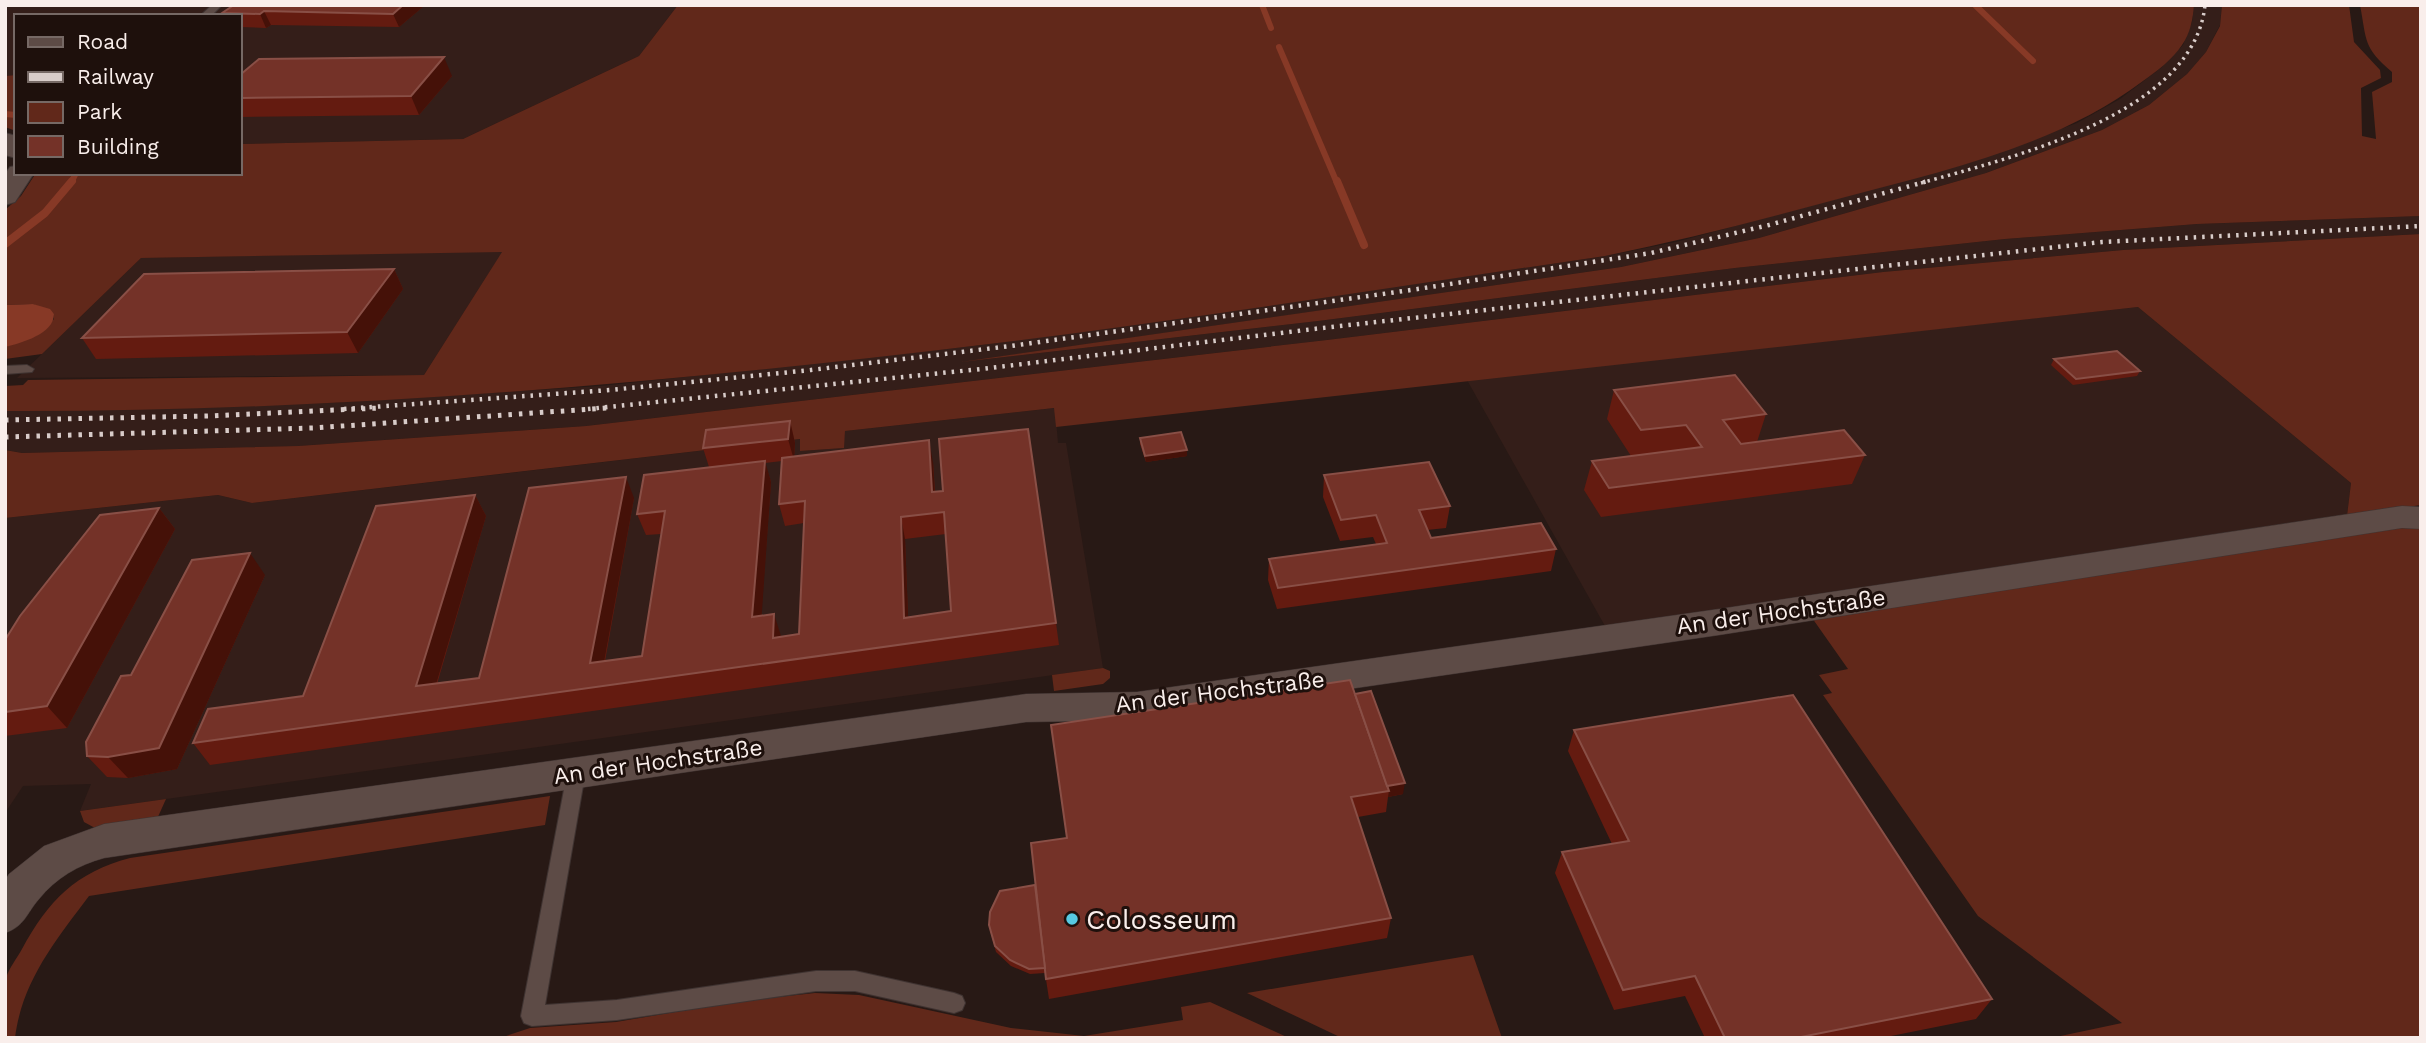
<svg xmlns="http://www.w3.org/2000/svg" width="2426" height="1043" font-family="'Work Sans',sans-serif">
<style>
.built{fill:#341e19}
.green{fill:#61281a}
.water{fill:#873926}
.lines{fill:none;stroke-linecap:round;stroke-linejoin:round}
.stream-far1{stroke:#873926;stroke-width:6}
.stream{stroke:#873926;stroke-width:8}
.lane-casing{stroke:#3f3331;stroke-width:2}
.street-casing{stroke:#3f3331;stroke-width:1}
.secondary-casing{stroke:#3f3331;stroke-width:2}
.lane{fill:#5d4b46;fill-rule:evenodd}
.street{fill:#5d4b46;fill-rule:evenodd}
.secondary{fill:#5d4b46;fill-rule:evenodd}
.rail-far2{stroke:#d8ccc9;stroke-width:3.5;stroke-dasharray:2.5 4.5;stroke-linecap:butt}
.rail-far1{stroke:#d8ccc9;stroke-width:4.5;stroke-dasharray:2.5 6;stroke-linecap:butt}
.rail{stroke:#d8ccc9;stroke-width:5;stroke-dasharray:3.5 7;stroke-linecap:butt}
.wall{fill:#641b10;fill-rule:evenodd}
.shaded-wall{fill:#451108}
.building{fill:#743228;stroke:#894f46;stroke-width:2;fill-rule:evenodd}
.poi-dot{fill:#57c9e2;stroke:#1e100c;stroke-width:2.5}
.labels{text-anchor:middle;dominant-baseline:central;stroke-width:6;stroke-linejoin:round;paint-order:stroke}
.street-label{font-size:23px;fill:#f9eeeb;stroke:#1e100c}
.near-poi-label{font-size:28px;fill:#f9eeeb;stroke:#1e100c;text-anchor:start}
</style>
<rect width="100%" height="100%" fill="#281915"/>
<g class="built">
<polygon points="5,5 678,5 639,56 463,139 240,144 240,16 16,16 16,75 5,76"/>
<polygon points="2194,5 2222,5 2220,25 2206,52 2187,74 2149,105 2102,130 1986,173 1759,238 1621,267 970,361 1318,321 1735,268 2005,239 2197,224 2421,216 2421,234 2123,250 1883,272 1327,340 586,426 298,446 22,453 5,450 5,411 327,403 600,386 983,345 1606,256 1676,242 1968,163 2077,123 2120,99 2162,67 2183,45 2192,22"/>
<polygon points="503,251 424,375 17,378 141,258"/>
<polygon points="2138,307 2351,483 2347,516 1605,626 1467,380"/>
<polygon points="1055,408 1058,443 1066,443 1103,668 80,811 91,784 23,786 5,813 5,518 218,495 252,503 801,439 800,451 843,448 845,431"/>
</g>
<g class="green">
<path d="M678,5H2194C2193,19 2190,34 2182,45C2172,60 2157,71 2143,81C2055,147 1943,171 1838,199C1761,220 1684,240 1605,256C1398,286 1189,320 981,345C657,384 331,412 5,411V386L23,385L28,380L424,375L502,252L141,258L42,354L5,359V347L36,336L54,319V314L33,304L5,305V210L21,196L36,173H240V144L463,139L639,56Z"/>
<path d="M2222,5H2349L2354,42L2380,70L2381,78L2361,88L2362,136L2376,139L2372,92L2392,82V72C2363,47 2367,42 2360,5H2421V216L2197,224L2005,239L1735,268L1318,321L961,362L1621,267L1759,238L1986,173L2102,130L2149,105L2187,74L2206,52L2220,26Z"/>
<polygon points="16,75 16,131 5,127 5,76"/>
<polygon points="2421,234 2421,505 2347,516 2351,483 2138,307 1056,427 1054,408 845,431 844,448 800,451 800,439 252,503 218,495 5,518 5,450 22,453 298,446 586,426 1327,340 1883,272 2123,250"/>
<polygon points="2421,525 2421,1038 2051,1038 2122,1023 1978,916 1823,695 1832,693 1819,675 1848,669 1810,615"/>
<polygon points="1103,668 1110,671 1110,678 1103,684 1054,691 1052,675"/>
<path d="M550,796L545,825L89,896C56,940 22,981 15,1038H5C5,1020 0,994 6,978C9,968 17,958 22,949C48,901 76,872 130,858Z"/>
<polygon points="166,799 157,819 95,828 84,822 80,811"/>
<polygon points="1473,955 1502,1038 1342,1038 1247,993"/>
<polygon points="815,993 859,995 1011,1028 1084,1036 1183,1020 1181,1007 1210,1002 1289,1038 500,1038 530,1028 616,1022 740,1001"/>
</g>
<path class="water" d="M33,304L50,309L54,314C54,334 21,343 5,347V305Z"/>
<g class="lines">
<g class="stream-far1">
<polyline points="1262,5 1271,28"/>
<polyline points="1975,5 2033,61"/>
<polyline points="1279,47 1337,183"/>
<polyline points="5,114 16,115"/>
<polyline points="71,183 76,173"/>
</g>
<g class="stream">
<polyline points="1337,181 1364,245"/>
<polyline points="5,244 45,213 72,181"/>
</g>
<g class="lane-casing">
<g id="lane">
<polygon points="212,5 222,5 211,16 200,16"/>
<polygon points="27,365 34,369 32,372 5,374 5,366"/>
<polygon points="576,766 583,769 585,774 545,1005 617,1000 816,971 855,971 954,993 962,996 965,1003 962,1010 954,1013 855,991 816,991 617,1020 532,1026 524,1023 521,1016 567,774 569,769"/>
</g>
</g>
<g class="street-casing">
<path id="street" d="M2402,506L2421,507V529L2402,528L1719,635L1137,720L1026,722L104,858C78,865 56,878 39,899C26,914 25,926 5,933V880L9,874L44,846L104,824L1026,694L1137,692L1719,609Z"/>
</g>
<g class="secondary-casing">
<g id="secondary">
<polygon points="5,133 16,136 16,158 5,155"/>
<polygon points="16,166 16,173 34,173 15,202 5,205 5,174 10,167"/>
</g>
</g>
<use href="#lane" class="lane"/>
<use href="#street" class="street"/>
<use href="#secondary" class="secondary"/>
<path class="rail-far2" d="M1921,183C2009,158 2194,115 2205,5"/>
<g class="rail-far1">
<polyline points="344,409 610,390 811,370 1011,346 1411,290 1651,253 1769,225 1928,181"/>
<polyline points="588,409 981,369 1322,328 2102,242 2421,226"/>
</g>
<g class="rail">
<polyline points="5,420 207,416 379,408"/>
<polyline points="5,437 313,428 607,408"/>
</g>
</g>
<g class="wall">
<polygon points="234,5 425,5 399,27 271,25 266,28 240,27 240,16 223,16 222,13"/>
<polygon points="240,75 452,76 419,115 240,117"/>
<polygon points="394,269 403,289 358,353 96,359 82,338"/>
<polygon points="2054,359 2140,371 2137,376 2073,385 2051,365"/>
<polygon points="1614,390 1766,414 1757,442 1865,455 1852,484 1601,517 1584,490 1592,461 1631,456 1607,419"/>
<path d="M790,421L795,443L794,457L933,462L935,492L1056,623L1059,645L210,765L193,743L303,696L475,495L486,516L437,684L479,678L634,498L605,661L642,656L661,534L646,535L637,514L709,467L703,448ZM782,461L779,504L785,526L804,523L799,634L781,637L761,616L771,482L765,463ZM946,534L951,611L908,617L905,539Z"/>
<polygon points="1140,438 1187,456 1146,462 1140,444"/>
<polygon points="1324,475 1450,506 1446,528 1427,530 1431,538 1556,549 1551,571 1277,609 1268,580 1269,559 1376,544 1373,537 1340,541 1323,497"/>
<polygon points="159,508 175,529 67,728 5,736 5,640"/>
<polygon points="265,575 177,769 128,778 107,777 87,756 131,675"/>
<polygon points="1355,694 1403,794 1388,797 1386,812 1358,817 1391,918 1387,938 1049,999 1045,973 1030,974 1011,966 996,952 990,931 1035,885 1067,838"/>
<polygon points="1574,730 1992,999 1976,1019 1881,1038 1705,1038 1685,996 1614,1010 1555,873 1562,852 1612,844 1568,751"/>
</g>
<g class="shaded-wall">
<polygon points="403,5 425,5 399,27 393,14"/>
<polygon points="264,11 271,25 266,28 260,14"/>
<polygon points="444,57 452,76 419,115 411,96"/>
<polygon points="394,269 403,289 358,353 347,332"/>
<polygon points="790,421 795,443 794,460 788,439"/>
<polygon points="929,440 933,462 936,514 932,492"/>
<polygon points="1187,450 1187,456 1146,462 1145,456"/>
<polygon points="765,461 771,482 760,639 752,617"/>
<polygon points="626,477 634,498 600,684 590,663"/>
<polygon points="475,495 486,516 429,708 416,686"/>
<polygon points="159,508 175,529 67,728 47,706"/>
<polygon points="901,517 905,539 909,640 904,618"/>
<polygon points="250,553 265,575 177,769 128,778 108,757"/>
<polygon points="774,614 781,636 780,659 773,638"/>
<polygon points="1405,783 1403,794 1388,797 1389,791 1383,787"/>
</g>
<g class="building">
<polygon points="234,5 403,5 393,14 264,11 260,14 222,13"/>
<polygon points="444,57 411,96 240,98 240,75 259,59"/>
<polygon points="394,269 347,332 82,338 144,274"/>
<polygon points="2117,351 2140,371 2076,379 2054,359"/>
<polygon points="1735,375 1766,414 1723,420 1741,444 1844,430 1865,455 1609,488 1592,461 1702,447 1686,425 1641,430 1614,390"/>
<polygon points="790,421 788,439 703,448 706,430"/>
<path d="M1028,429L1056,623L193,743L208,709L303,696L376,506L475,495L416,686L479,678L529,488L626,477L590,663L642,656L665,511L637,514L644,475L765,461L752,617L774,614L773,638L799,634L805,501L779,504L782,458L929,440L932,492L943,491L939,439ZM944,512L951,611L904,618L901,517Z"/>
<polygon points="1181,432 1187,450 1145,456 1140,438"/>
<polygon points="1429,462 1450,506 1419,510 1431,538 1541,523 1556,549 1278,588 1269,559 1387,543 1376,515 1341,520 1324,475"/>
<polygon points="159,508 47,706 5,712 5,640 20,616 100,515"/>
<polygon points="250,553 159,748 108,757 87,756 86,742 121,676 131,675 192,560"/>
<polygon points="1350,680 1389,791 1351,797 1391,918 1046,979 1031,843 1067,838 1051,725"/>
<polygon points="1371,691 1405,783 1387,786 1355,694"/>
<polygon points="1793,695 1992,999 1796,1038 1725,1038 1695,976 1623,990 1562,852 1629,841 1574,730"/>
<polygon points="1035,885 1045,968 1029,969 1010,960 995,946 989,925 990,912 1000,891"/>
</g>
<circle class="poi-dot" cx="1072" cy="919" r="7"/>
<g class="labels">
<g class="street-label">
<text transform="translate(1781 612) rotate(-8)">An der Hochstraße</text>
<text transform="translate(1220 692) rotate(-7)">An der Hochstraße</text>
<text transform="translate(658 762) rotate(-8)">An der Hochstraße</text>
</g>
<g class="near-poi-label">
<text x="1086" y="919">Colosseum</text>
</g>
</g>
<rect width="2426" height="1043" fill="none" stroke="#f9eeeb" stroke-width="14"/>
<rect x="14" y="14" width="228" height="161" fill="#1e100c" stroke="#766965" stroke-width="2"/>
<rect x="28" y="37" width="35" height="10" fill="#5d4b46" stroke="#766965" stroke-width="2"/>
<text x="77" y="49" font-size="21" fill="#f9eeeb">Road</text>
<rect x="28" y="72" width="35" height="10" fill="#d8ccc9" stroke="#766965" stroke-width="2"/>
<text x="77" y="84" font-size="21" fill="#f9eeeb">Railway</text>
<rect x="28" y="102" width="35" height="21" fill="#61281a" stroke="#766965" stroke-width="2"/>
<text x="77" y="119" font-size="21" fill="#f9eeeb">Park</text>
<rect x="28" y="136" width="35" height="21" fill="#743228" stroke="#766965" stroke-width="2"/>
<text x="77" y="154" font-size="21" fill="#f9eeeb">Building</text>
</svg>
